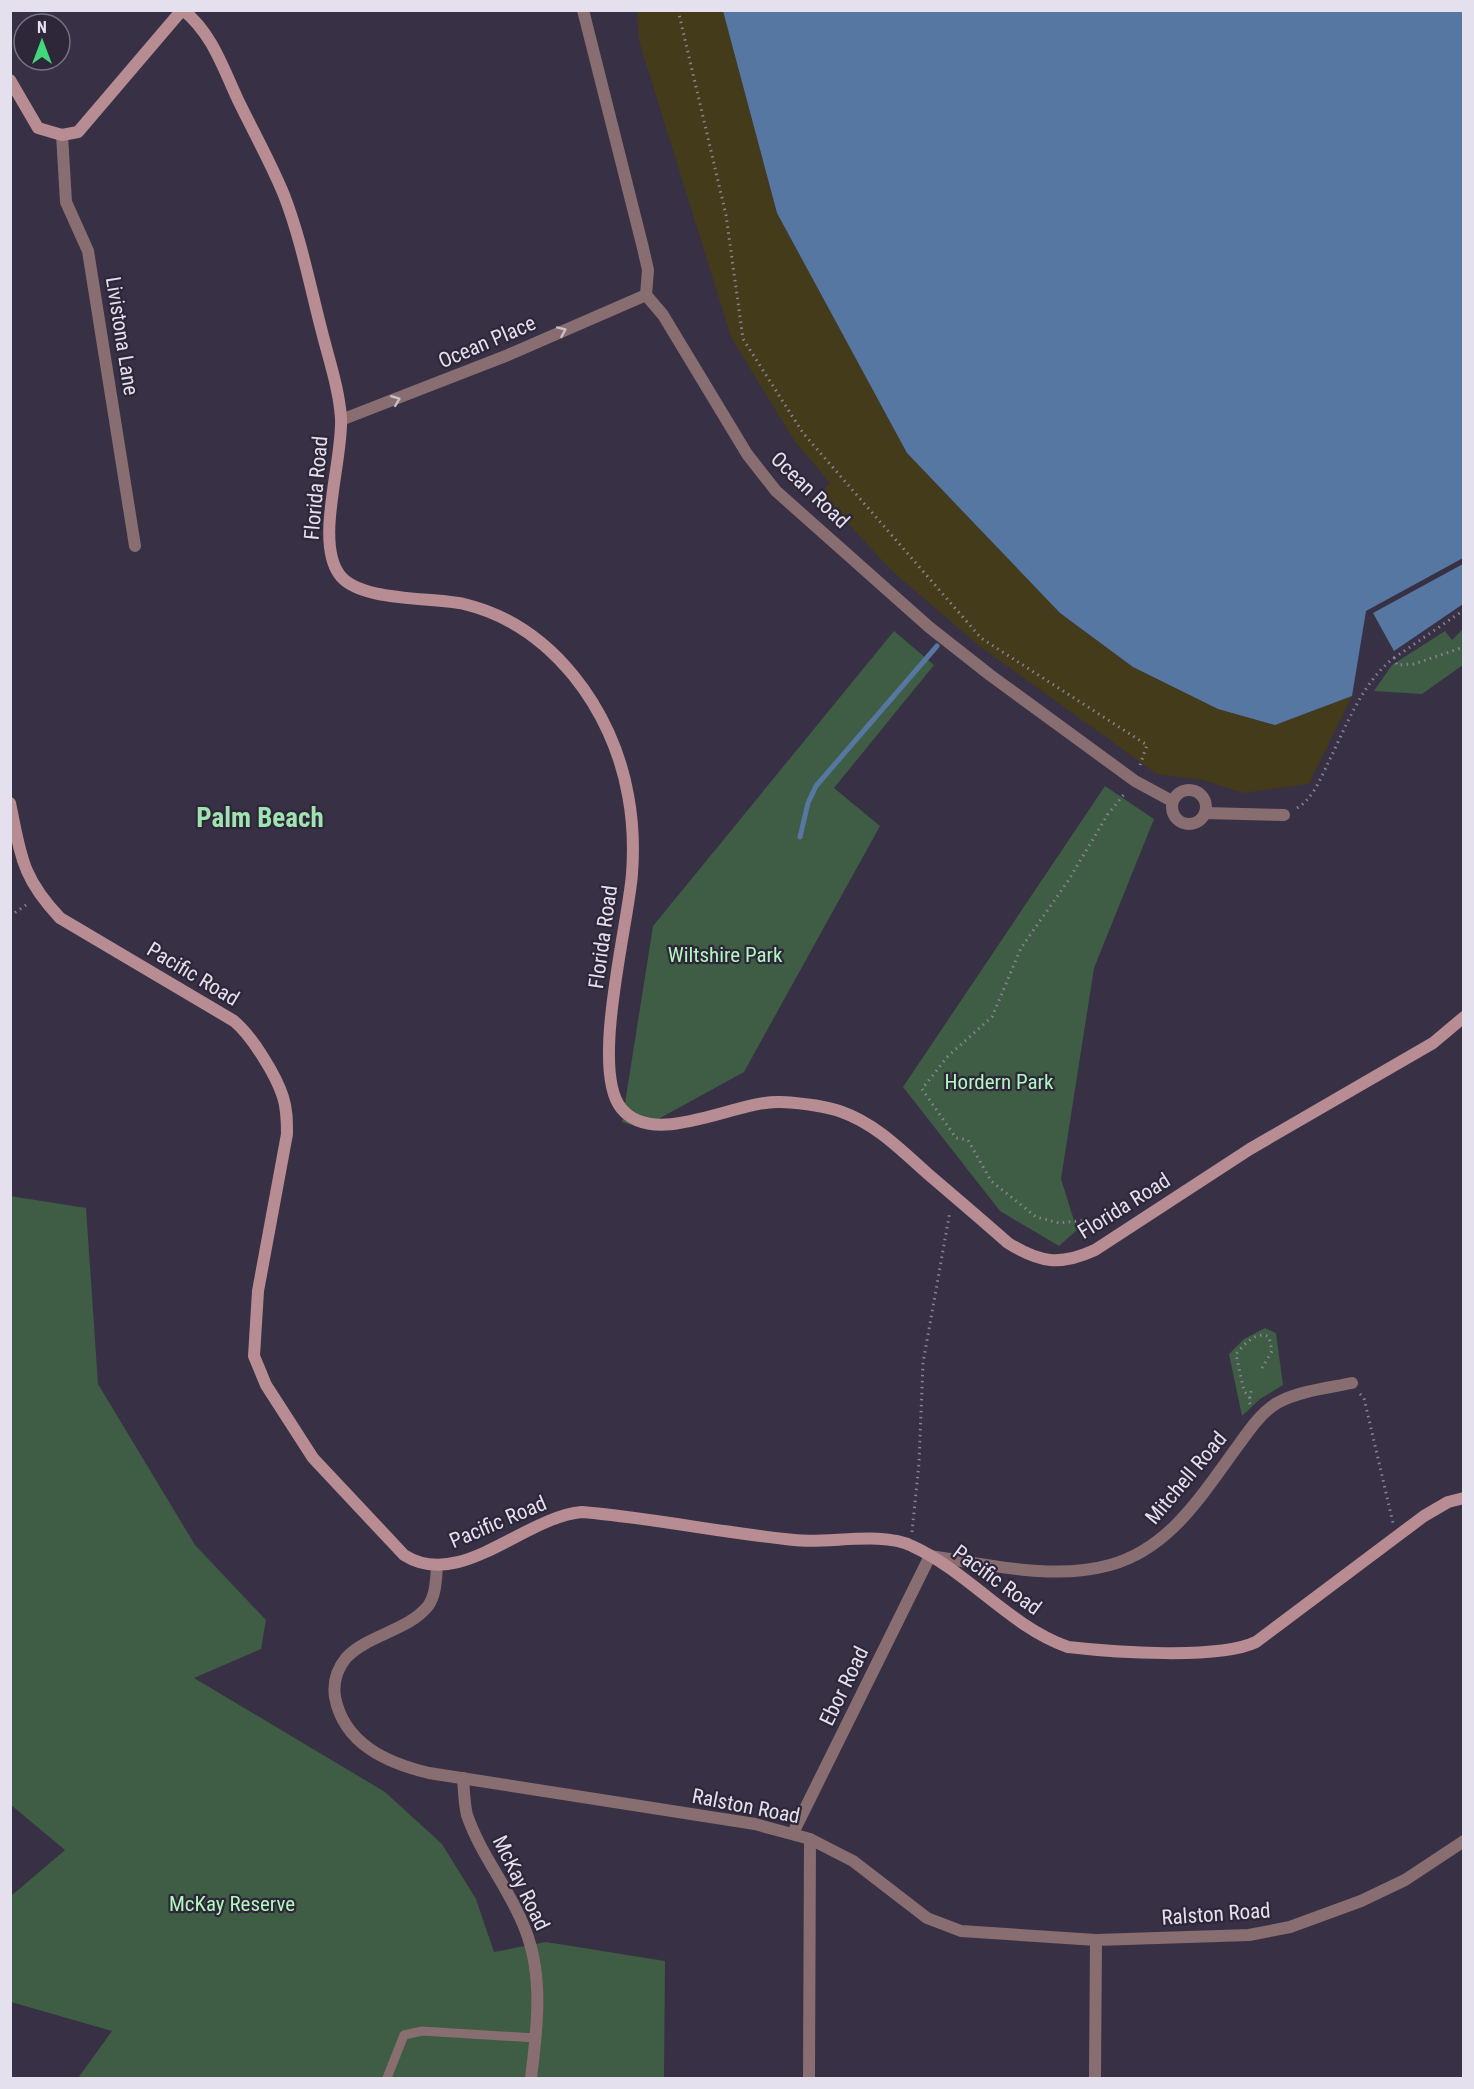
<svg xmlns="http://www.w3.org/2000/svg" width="1474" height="2089" font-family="'Roboto Condensed',sans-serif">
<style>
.green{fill:#3f5c44}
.sand{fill:#443b1b}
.water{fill:#5777a3}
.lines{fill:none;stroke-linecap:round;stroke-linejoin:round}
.stream{stroke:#5777a3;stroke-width:5}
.path{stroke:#888293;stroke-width:3;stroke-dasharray:1.5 4.5;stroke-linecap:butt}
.lane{stroke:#886d71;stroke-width:9}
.street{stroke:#886d71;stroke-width:12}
.secondary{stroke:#b78c93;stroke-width:12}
.oneway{stroke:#c8bec8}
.labels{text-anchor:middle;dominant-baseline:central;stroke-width:4.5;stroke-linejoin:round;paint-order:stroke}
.street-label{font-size:21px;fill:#e4e0ed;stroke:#2e2639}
.park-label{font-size:21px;fill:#b1f8bd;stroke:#2e2639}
.district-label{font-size:27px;font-weight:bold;fill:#9fe4b0;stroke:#2e2639}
</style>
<rect width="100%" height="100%" fill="#383044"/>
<g class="green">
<polygon points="1463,629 1463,665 1422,694 1374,691 1392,665 1445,631 1452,640"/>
<polygon points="894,631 934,665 834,788 880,826 744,1072 642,1128 622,1122 653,926"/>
<polygon points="1105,786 1154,819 1094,968 1061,1179 1077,1230 1059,1246 1000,1211 903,1087"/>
<polygon points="10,1196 86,1208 98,1384 195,1545 266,1620 261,1649 194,1678 385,1792 442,1844 476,1899 494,1952 546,1942 665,1961 664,2078 78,2078 112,2031 11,2002 11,1896 65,1850 11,1805"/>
<polygon points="1265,1328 1276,1333 1283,1385 1260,1399 1242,1416 1229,1354 1244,1339"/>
</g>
<polygon class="sand" points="637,11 723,11 777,213 907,453 1060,613 1133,667 1218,709 1275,725 1352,696 1309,784 1243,793 1203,780 1157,774 978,645 891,570 820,493 830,483 795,442 731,337 639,41"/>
<g class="water">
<polygon points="723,11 1463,11 1463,558 1366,611 1352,696 1275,725 1218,709 1133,667 1060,613 907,453 777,213"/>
<polygon points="1463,564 1463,604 1394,651 1373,613"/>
</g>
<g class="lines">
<polyline class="stream" points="800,837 808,803 816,786 937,646"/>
<g class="path">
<polyline points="678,10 726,215 743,339 803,433 981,638 1147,745 1139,768"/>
<polyline points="1394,658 1464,610"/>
<path d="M1297,808C1312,800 1321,778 1328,763C1346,727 1362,682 1394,658L1397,665L1414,664L1464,647"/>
<polyline points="10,916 29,903"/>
<polyline points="1118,1217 1059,1223 1036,1217 991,1181 968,1140 956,1138 922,1089 948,1056 992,1017 1021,948 1068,881 1108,814 1126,792"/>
<polyline points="1251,1391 1249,1402 1251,1406"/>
<polyline points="1360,1394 1364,1398 1393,1523"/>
<path d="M1250,1398L1244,1391L1236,1354C1244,1345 1256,1330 1269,1337L1272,1351L1262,1368"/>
<polyline points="912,1532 919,1463 923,1363 950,1211"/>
</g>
<polyline class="lane" points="387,2078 404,2035 422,2031 536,2038"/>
<g class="street">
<polyline points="583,10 643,248 648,270 646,295"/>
<polyline points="62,135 66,202 88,251 135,546"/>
<polyline points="646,295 663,315 747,454 776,491 929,627 990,675 1135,781 1172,801"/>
<polyline points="341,420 508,355 646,295"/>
<circle cx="1189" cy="807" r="17"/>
<polyline points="1205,813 1284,815"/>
<path d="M437,1566C436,1579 436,1595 428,1606C408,1631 367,1635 346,1658C337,1669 333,1683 335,1697C344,1744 387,1763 429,1773L755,1824L810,1839L853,1861L927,1918L961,1931L1096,1940L1249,1935L1290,1927L1361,1901L1405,1880L1464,1841"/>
<path d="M463,1778C464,1790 464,1803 467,1815C481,1856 510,1889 525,1929C544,1976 537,2030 531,2078"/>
<path d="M793,1833L930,1556C988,1564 1052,1581 1110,1565C1172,1548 1204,1491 1240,1443C1250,1429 1262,1412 1277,1403C1299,1391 1328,1388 1352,1383"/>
<polyline points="809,2078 810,1839"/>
<polyline points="1095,2078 1096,1940"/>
</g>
<g class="secondary">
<path d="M183,10C212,33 223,68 238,100C253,131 271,163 284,195C301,239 310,286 322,332C329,360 339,389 341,418C343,461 315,540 339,574C358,602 431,597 464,604C552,625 613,710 628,795C633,821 634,847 632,874C628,926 590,1069 621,1108C654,1150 738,1099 781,1102C800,1103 825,1106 842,1112C876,1124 902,1151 928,1174C955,1197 982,1220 1008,1243C1040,1263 1060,1266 1095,1250L1250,1149L1433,1043L1464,1017"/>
<polyline points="10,80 38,128 62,135 78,132 182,10"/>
<path d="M10,803C21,855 21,877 60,918L234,1021C252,1036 276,1075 283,1097C287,1109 287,1121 287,1134L258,1291L254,1356L266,1385L313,1458L404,1555C460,1591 524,1517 582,1512C653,1518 723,1533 794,1540C828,1544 882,1531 912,1546C969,1572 1009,1626 1068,1647C1112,1652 1218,1660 1256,1642L1424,1516L1448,1502L1464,1498"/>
</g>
</g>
<defs><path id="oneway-chevron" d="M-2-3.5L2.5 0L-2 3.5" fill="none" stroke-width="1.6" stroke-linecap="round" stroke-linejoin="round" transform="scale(1.5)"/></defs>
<g class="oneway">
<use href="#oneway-chevron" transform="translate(562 331) rotate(-24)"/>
<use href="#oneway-chevron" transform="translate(396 400) rotate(-22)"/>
</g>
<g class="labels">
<g class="street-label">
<text transform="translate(122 336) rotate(81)">Livistona Lane</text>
<text transform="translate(487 342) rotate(-23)">Ocean Place</text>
<text transform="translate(316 488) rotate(-85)">Florida Road</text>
<text transform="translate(810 490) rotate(44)">Ocean Road</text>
<text transform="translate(603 937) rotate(-82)">Florida Road</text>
<text transform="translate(193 974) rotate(31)">Pacific Road</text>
<text transform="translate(1124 1206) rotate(-32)">Florida Road</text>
<text transform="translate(1186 1478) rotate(-50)">Mitchell Road</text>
<text transform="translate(498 1522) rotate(-23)">Pacific Road</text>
<text transform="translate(997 1580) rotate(36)">Pacific Road</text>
<text transform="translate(844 1686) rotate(-64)">Ebor Road</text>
<text transform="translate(746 1806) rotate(11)">Ralston Road</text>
<text transform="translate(521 1883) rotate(64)">McKay Road</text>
<text transform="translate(1216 1914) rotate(-4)">Ralston Road</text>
</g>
<g class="park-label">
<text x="725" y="955">Wiltshire Park</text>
<text x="999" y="1082">Hordern Park</text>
<text x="232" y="1904">McKay Reserve</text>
</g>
<g class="district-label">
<text x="260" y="818">Palm Beach</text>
</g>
</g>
<rect width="1474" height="2089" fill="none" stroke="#e4e0ed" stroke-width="24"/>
<g transform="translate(42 42)"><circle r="28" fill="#2e2639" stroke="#777081" stroke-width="1.5"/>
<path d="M0-4.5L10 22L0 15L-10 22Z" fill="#43d77b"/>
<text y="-9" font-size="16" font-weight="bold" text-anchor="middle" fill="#e4e0ed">N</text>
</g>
</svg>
